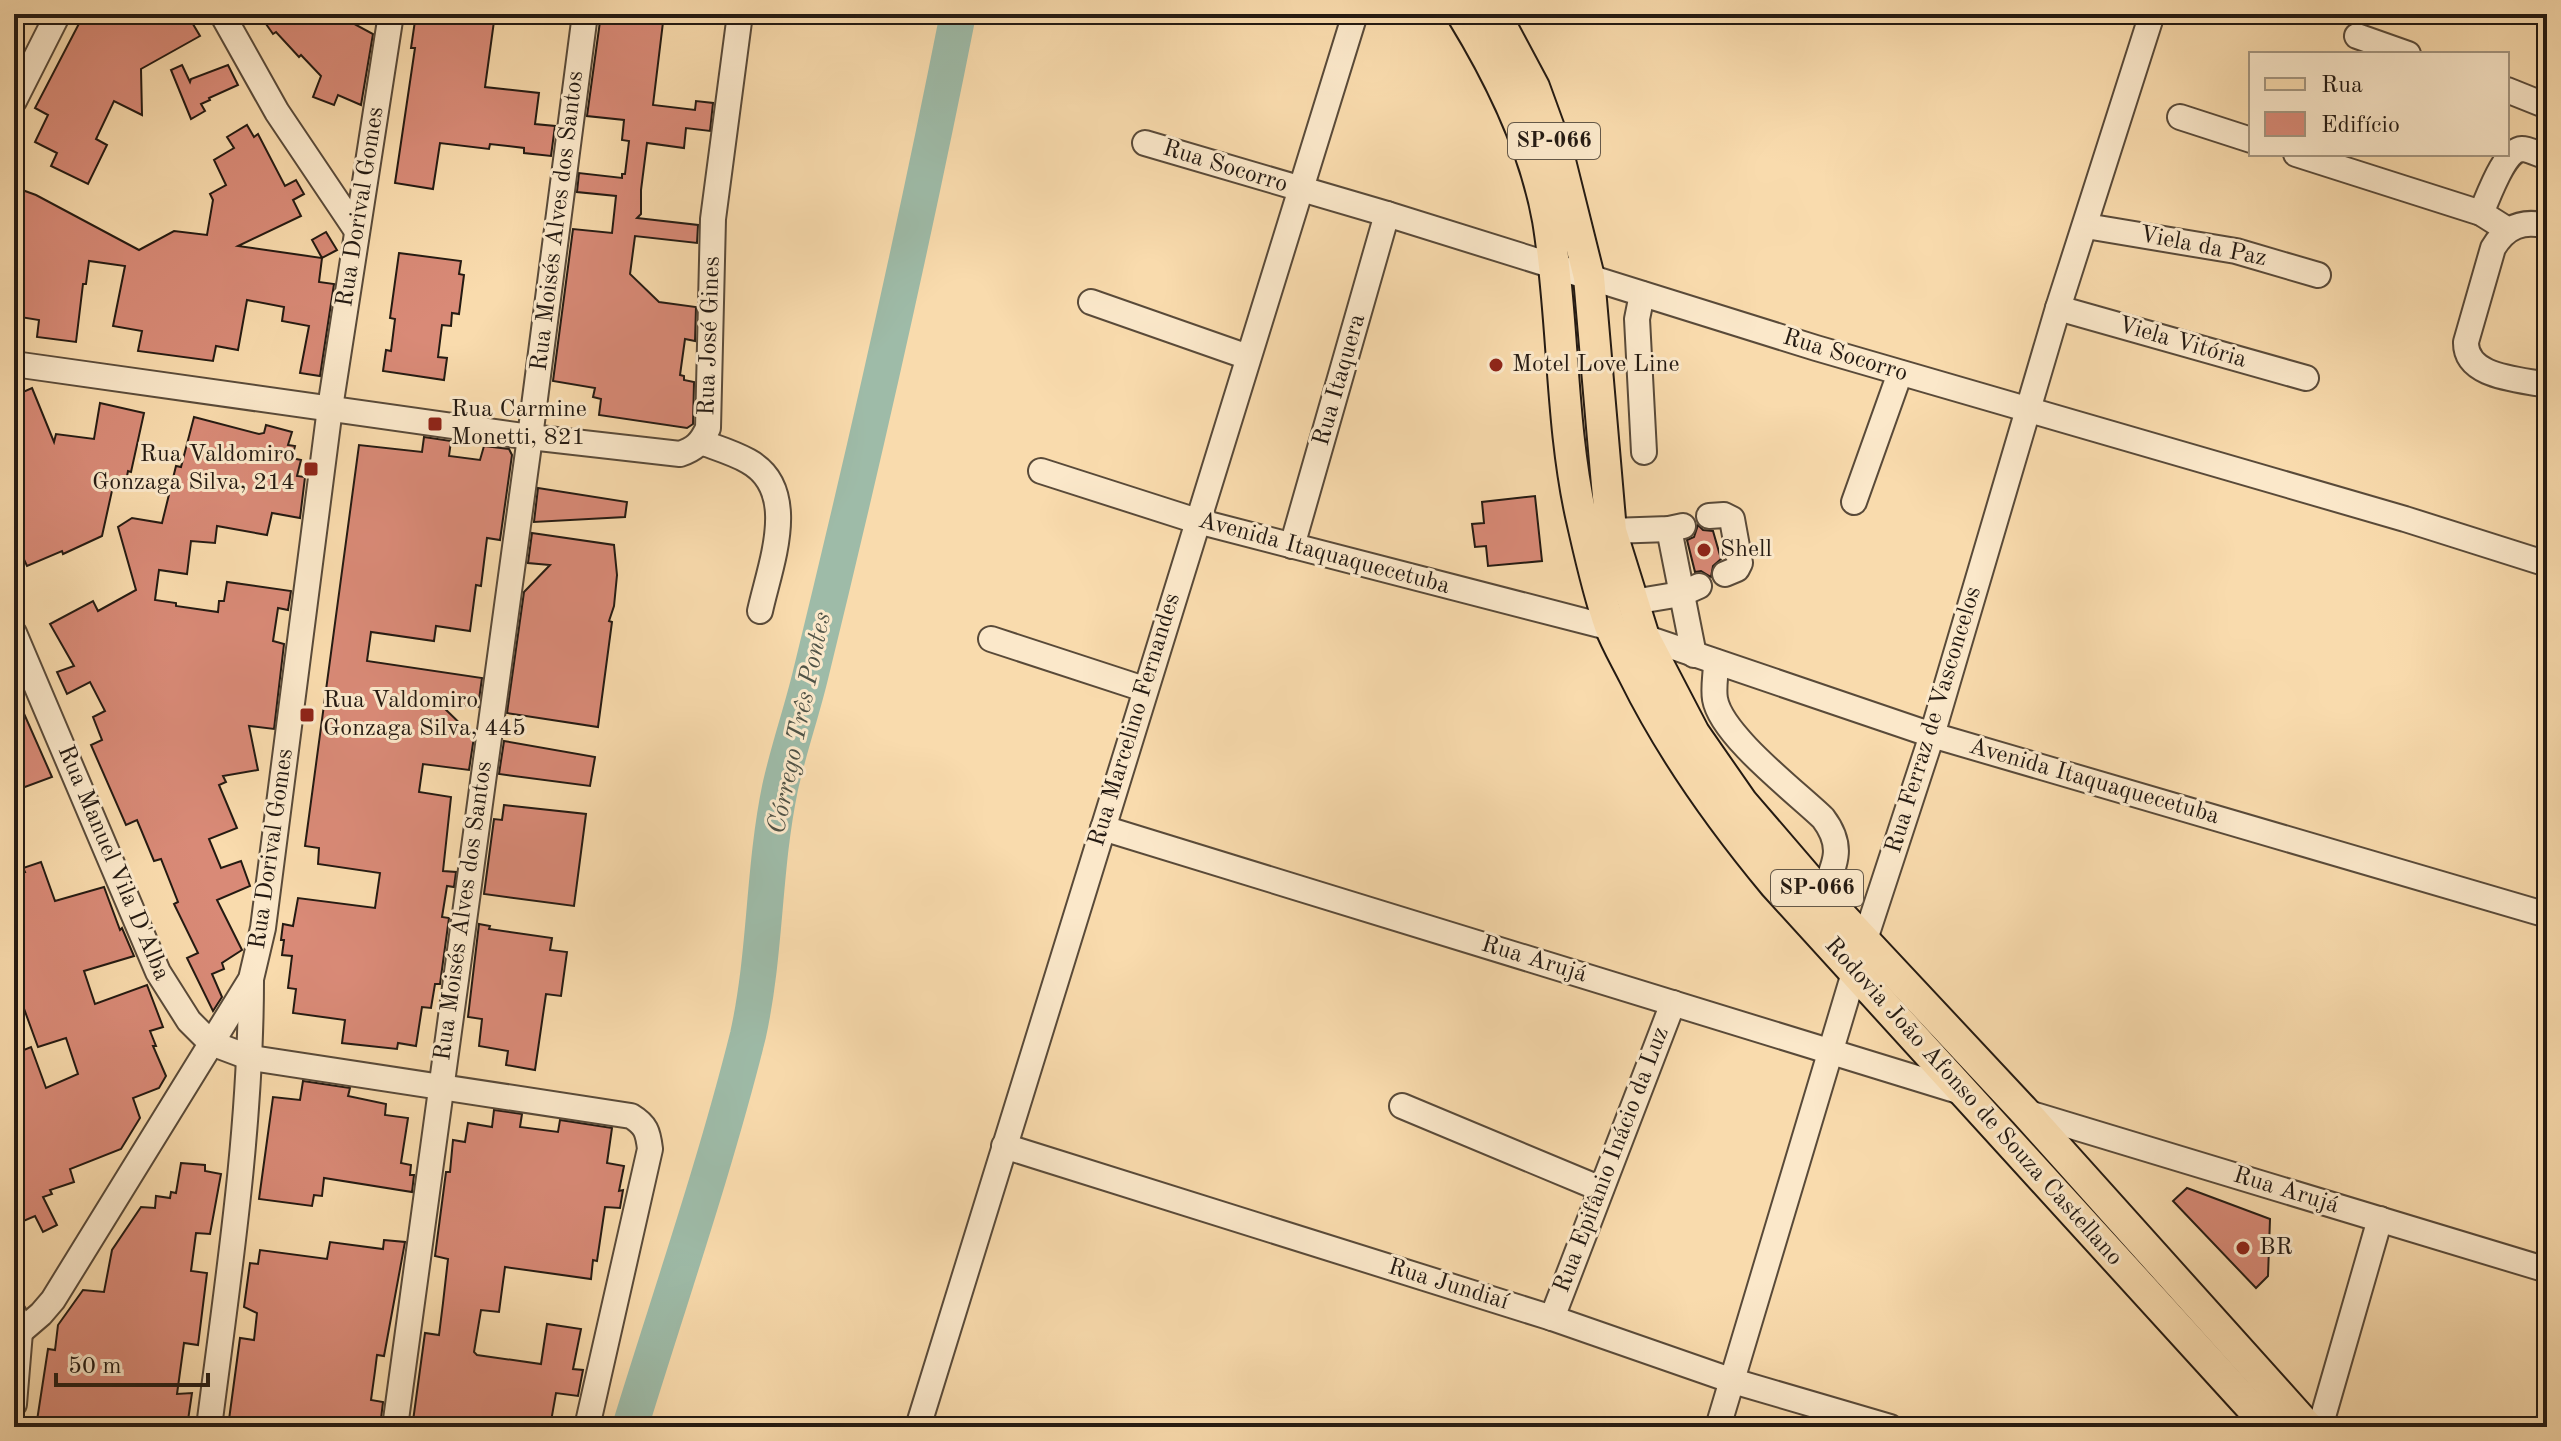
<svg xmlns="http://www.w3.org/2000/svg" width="2561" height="1441" font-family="'Old Standard TT',serif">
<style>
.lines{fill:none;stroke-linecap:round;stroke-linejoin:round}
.river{stroke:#9ebba8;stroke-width:36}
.building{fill:#d98a77;stroke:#241a12;stroke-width:2}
.minor-casing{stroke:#594a39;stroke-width:28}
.major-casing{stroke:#241a12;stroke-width:34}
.minor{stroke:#fbe8ca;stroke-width:24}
.major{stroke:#f9dbad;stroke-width:30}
.poi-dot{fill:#8f2418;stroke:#fbe8ca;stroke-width:3}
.labels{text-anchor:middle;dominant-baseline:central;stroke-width:6;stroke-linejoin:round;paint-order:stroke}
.shield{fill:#fbe8ca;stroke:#645849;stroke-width:2}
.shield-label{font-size:22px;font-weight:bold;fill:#241a12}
.street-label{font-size:24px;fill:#241a12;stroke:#fbe8ca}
.poi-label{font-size:24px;fill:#241a12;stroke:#fbe8ca;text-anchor:start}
.water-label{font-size:26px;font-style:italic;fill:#4f5246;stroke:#fbe8ca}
</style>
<rect width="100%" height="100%" fill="#f9dbad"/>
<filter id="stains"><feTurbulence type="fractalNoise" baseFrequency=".0025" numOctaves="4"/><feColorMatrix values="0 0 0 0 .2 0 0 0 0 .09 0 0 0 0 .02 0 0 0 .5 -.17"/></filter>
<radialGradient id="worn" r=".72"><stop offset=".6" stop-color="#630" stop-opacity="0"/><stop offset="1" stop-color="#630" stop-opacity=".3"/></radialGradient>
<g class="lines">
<path class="river" d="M630,1427C670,1297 715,1167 748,1035C766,954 763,870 780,788C788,751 801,714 810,677C864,457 914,236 958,14"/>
</g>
<g class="building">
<polygon points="84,14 187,14 200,36 141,69 142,115 114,101 96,139 107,145 88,184 51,166 57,153 35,142 48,115 35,108"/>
<polygon points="259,14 336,14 373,34 361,105 338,95 334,105 313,97 321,76 301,55 299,57 276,32 273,34"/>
<polygon points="416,14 495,14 485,87 539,93 535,124 555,126 551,156 524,153 524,148 490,144 489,149 440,143 433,189 395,183 415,48 411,48"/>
<polygon points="601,14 664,14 653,105 695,110 696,101 713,103 710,131 686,128 684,148 647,143 641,190 641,214 637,218 698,225 697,243 635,236 630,274 659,302 696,307 695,341 685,339 680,375 684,376 684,380 694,382 693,424 687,428 599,415 601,399 593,397 595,388 553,381 573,229 612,233 616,196 577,192 579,173 622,178 622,174 625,174 629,141 622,140 624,120 587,116"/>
<polygon points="182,65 190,82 191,79 228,65 238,85 209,98 210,100 201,104 205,111 191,119 171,70"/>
<polygon points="247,125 254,137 258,134 285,186 296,180 304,194 293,200 301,216 238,246 322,258 319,282 334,284 320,376 300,373 309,326 282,321 284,307 247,300 238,350 216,346 213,361 138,351 142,331 113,326 125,266 89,261 86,284 83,284 76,342 37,337 39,320 14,316 14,187 36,195 139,250 174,231 207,235 213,200 210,194 226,185 214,160 234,148 227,137"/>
<polygon points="326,232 337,250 322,258 312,240"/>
<polygon points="399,253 461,261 459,274 464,275 459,314 452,313 451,326 442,325 438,357 447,358 444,380 383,371 386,350 391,351 395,319 390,318"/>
<polygon points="32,388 54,442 56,434 94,439 100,403 144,413 131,472 128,471 126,481 122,480 121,487 113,486 102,536 63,554 62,551 27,566 14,538 14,396"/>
<polygon points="194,417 259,434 264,433 266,425 292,432 288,445 295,446 292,458 301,460 297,476 305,477 300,518 272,513 267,535 217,526 215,543 191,541 187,574 159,570 155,600 176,603 176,606 218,612 219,601 224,601 227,582 291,591 288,610 278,608 273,641 284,644 274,729 249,726 258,770 223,776 226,782 219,785 237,828 209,839 221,868 241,861 250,886 217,900 242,950 222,963 224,969 212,974 222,997 213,1011 187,958 198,953 174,904 178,902 161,859 154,861 137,820 126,825 91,745 102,740 93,717 105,711 90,682 67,694 57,672 74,666 50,624 93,601 98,611 136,590 118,527 132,518 162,523 176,466 181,467"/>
<polygon points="424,437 451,441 449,456 480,460 484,446 509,449 512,455 500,540 487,538 481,586 476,585 470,631 436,626 434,641 371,632 367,661 482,678 478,707 438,702 474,737 469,770 423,764 419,792 451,797 443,871 456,872 454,887 447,886 442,917 449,918 440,984 435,984 431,1008 422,1007 416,1046 398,1043 397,1049 342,1043 345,1020 293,1013 296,989 288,988 292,956 282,955 284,940 281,940 283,924 293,926 298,898 375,908 380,873 318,864 319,848 305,846 359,445 422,452"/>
<polygon points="538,488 627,502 625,517 534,522"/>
<polygon points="1535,496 1542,561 1488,566 1486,546 1475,547 1472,524 1484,523 1482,502"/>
<polygon points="1698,525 1703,530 1713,531 1721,559 1713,566 1711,577 1701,571 1695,572 1687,540 1694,537"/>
<polygon points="532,533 614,545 617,575 614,606 609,621 612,622 598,727 507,713 524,592 550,565 528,563"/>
<polygon points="14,691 52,777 14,791"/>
<polygon points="504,741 595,757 590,786 499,774"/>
<polygon points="504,805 586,814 574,906 484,894 494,819 502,820"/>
<polygon points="41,862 55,901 104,887 120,930 122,928 134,956 84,971 95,1004 147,985 163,1027 150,1031 156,1046 153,1046 166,1076 159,1088 133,1098 140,1118 121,1149 70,1169 74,1182 50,1190 52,1194 43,1197 57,1225 43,1232 35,1216 14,1225 14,1054 31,1047 46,1088 78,1074 66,1038 38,1047 23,1006 21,1007 14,989 14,875 25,872 23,868"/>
<polygon points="479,924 490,926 489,929 552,938 550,950 567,952 561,996 546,994 535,1070 506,1065 508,1051 479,1046 482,1019 468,1017"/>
<polygon points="303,1081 350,1088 348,1096 386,1104 385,1115 408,1118 401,1163 411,1165 410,1175 414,1175 412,1192 324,1178 322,1196 314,1195 312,1206 259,1199 273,1097 300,1100"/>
<polygon points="494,1110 522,1114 520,1127 558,1132 560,1120 612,1128 607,1163 624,1166 619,1191 623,1190 620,1208 605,1207 597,1261 593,1260 591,1279 505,1267 499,1312 481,1310 474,1352 477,1355 541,1364 547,1324 581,1329 573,1369 583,1370 578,1396 556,1393 550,1427 452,1427 413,1421 425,1333 439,1335 443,1303 448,1259 435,1256 446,1172 450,1172 453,1140 465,1142 468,1123 492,1127"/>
<polygon points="181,1163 205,1165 205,1171 221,1174 210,1234 196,1233 191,1271 207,1273 198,1345 184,1343 177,1394 192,1393 187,1427 36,1427 48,1349 55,1350 58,1325 83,1290 104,1292 112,1250 141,1207 155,1208 156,1196 170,1198 171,1192 176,1193"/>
<polygon points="2187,1188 2270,1219 2268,1276 2256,1288 2173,1201"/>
<polygon points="384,1240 405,1242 384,1356 377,1355 375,1371 371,1400 383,1402 380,1427 318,1424 318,1427 228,1427 240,1338 254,1340 257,1313 244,1307 250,1263 258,1264 260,1250 327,1259 330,1242 383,1249"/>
</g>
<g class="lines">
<g class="minor-casing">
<g id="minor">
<polyline points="222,14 277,112 357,231"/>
<polyline points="2357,36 2408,54"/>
<polyline points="2507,90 2547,106"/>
<polyline points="14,101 58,14"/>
<polyline points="2180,117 2251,140"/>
<polyline points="1145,143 1387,214 1816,348 2405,519 2547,564"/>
<polyline points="2296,154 2481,213 2508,230"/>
<path d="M2481,213C2488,198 2504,150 2522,149C2529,149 2540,155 2547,157"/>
<polyline points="2086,226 2236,251 2318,275"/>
<path d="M2547,226C2523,220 2506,226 2493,248L2466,342C2465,378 2520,379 2547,385"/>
<polyline points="1642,294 1637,319 1644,452"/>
<polyline points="1091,302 1248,357"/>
<polyline points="2058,308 2306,378"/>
<path d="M14,364L530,437L680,454C695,449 701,443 708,428L713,219L740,14"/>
<path d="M701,442C717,448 734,453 748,461C801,490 770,565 760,611"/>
<polyline points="1041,471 1197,521 1611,628"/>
<polyline points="1854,502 1900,373"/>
<polyline points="1709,516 1724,515 1732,519 1740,563 1737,569 1725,574"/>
<polyline points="1669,529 1694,655"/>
<polyline points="1611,531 1669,529 1683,526"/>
<polyline points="1292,546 1387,214"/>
<polyline points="1633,602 1681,594 1699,586"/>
<path d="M14,633L158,972L189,1021L211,1043L251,1058L631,1116C646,1125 648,1132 650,1149L587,1427"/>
<polyline points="1644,637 1932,735 2547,915"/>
<polyline points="991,639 1144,689"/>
<path d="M1716,662C1716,674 1713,688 1715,699C1721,735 1796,792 1823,818C1845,847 1835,864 1822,895"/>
<polyline points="1103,828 1965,1093"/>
<polyline points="1402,1106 1601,1189"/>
<polyline points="2025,1112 2547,1270"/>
<polyline points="1004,1146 1552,1318 1733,1381 1890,1427"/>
<polyline points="14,1314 20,1332 14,1404"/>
<polyline points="1552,1318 1673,1003"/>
<polyline points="20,1332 41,1314 53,1300 251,979 263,928 330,408 391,14"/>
<path d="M209,1427C228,1279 251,1130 251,980"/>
<polyline points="395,1427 530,437 585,14"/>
<polyline points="918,1427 1355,14"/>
<polyline points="1718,1427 1854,973 1932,735 2058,308 2152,14"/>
<polyline points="2320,1427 2380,1219"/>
<polyline points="2546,1427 2547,1424"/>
</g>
</g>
<g class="major-casing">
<g id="major">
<path d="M1462,14C1500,76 1535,147 1548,220C1564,317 1560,424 1582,520C1590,555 1598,592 1610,626C1616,642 1626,659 1634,675C1672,752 1720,819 1775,885L2269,1427"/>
<polyline points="1495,14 1534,87 1558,153 1589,277 1611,531 1644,637 1694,733 1742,802 1822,895 2025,1112 2308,1427"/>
</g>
</g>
<use href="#minor" class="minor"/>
<use href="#major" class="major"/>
</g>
<g class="poi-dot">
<circle cx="1496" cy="365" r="8"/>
<rect x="427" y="416" width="16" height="16" rx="4"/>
<rect x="303" y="461" width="16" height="16" rx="4"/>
<circle cx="1704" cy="550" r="8"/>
<rect x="299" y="707" width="16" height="16" rx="4"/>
<circle cx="2243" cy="1248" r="8"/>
</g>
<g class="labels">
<g class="shield">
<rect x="1508" y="123" width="92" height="36" rx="6"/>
<rect x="1771" y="870" width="92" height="36" rx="6"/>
</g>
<g class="shield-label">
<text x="1554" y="141">SP-066</text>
<text x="1817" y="888">SP-066</text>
</g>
<g class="street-label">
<text transform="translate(1225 167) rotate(17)">Rua Socorro</text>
<text transform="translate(361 207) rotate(-81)">Rua Dorival Gomes</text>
<text transform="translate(558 221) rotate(-83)">Rua Moisés Alves dos Santos</text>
<text transform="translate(2203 247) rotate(11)">Viela da Paz</text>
<text transform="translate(710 336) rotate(-88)">Rua José Gines</text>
<text transform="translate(2182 343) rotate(16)">Viela Vitória</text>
<text transform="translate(1845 356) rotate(17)">Rua Socorro</text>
<text transform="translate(1340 380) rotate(-74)">Rua Itaquera</text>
<text transform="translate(1324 554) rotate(15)">Avenida Itaquaquecetuba</text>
<text transform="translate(1135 720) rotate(-73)">Rua Marcelino Fernandes</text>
<text transform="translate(1934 720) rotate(-73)">Rua Ferraz de Vasconcelos</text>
<text transform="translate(2094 782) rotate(16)">Avenida Itaquaquecetuba</text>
<text transform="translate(272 849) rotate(-82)">Rua Dorival Gomes</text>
<text transform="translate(113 863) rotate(67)">Rua Manuel Vila D'Alba</text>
<text transform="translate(464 911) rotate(-82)">Rua Moisés Alves dos Santos</text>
<text transform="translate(1534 960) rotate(17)">Rua Arujá</text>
<text transform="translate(1973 1102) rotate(48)">Rodovia João Afonso de Souza Castellano</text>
<text transform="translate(1612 1160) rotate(-69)">Rua Epifânio Inácio da Luz</text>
<text transform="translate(2286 1191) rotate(17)">Rua Arujá</text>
<text transform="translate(1448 1285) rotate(17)">Rua Jundiaí</text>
</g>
<g class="poi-label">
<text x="1512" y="365">Motel Love Line</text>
<text x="451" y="410">Rua Carmine<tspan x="451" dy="28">Monetti, 821</tspan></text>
<text x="295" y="455" text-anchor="end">Rua Valdomiro<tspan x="295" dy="28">Gonzaga Silva, 214</tspan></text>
<text x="1720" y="550">Shell</text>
<text x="323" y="701">Rua Valdomiro<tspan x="323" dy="28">Gonzaga Silva, 445</tspan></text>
<text x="2259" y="1248">BR</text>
</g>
<g class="water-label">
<text transform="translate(800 723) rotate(-78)">Córrego Três Pontes</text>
</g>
</g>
<rect width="2561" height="1441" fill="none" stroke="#f9dbad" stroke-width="48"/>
<rect x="16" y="16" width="2529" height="1409" fill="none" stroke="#241a12" stroke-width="4"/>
<rect x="24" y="24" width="2513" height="1393" fill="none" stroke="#241a12" stroke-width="2"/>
<rect x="2249" y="52" width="260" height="104" fill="#fbe8ca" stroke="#a59680" stroke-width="2"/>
<rect x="2265" y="78" width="40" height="12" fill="#f9dbad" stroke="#a59680" stroke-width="2"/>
<text x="2321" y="92" font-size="24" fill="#241a12">Rua</text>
<rect x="2265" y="112" width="40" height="24" fill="#d98a77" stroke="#a59680" stroke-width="2"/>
<text x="2321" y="132" font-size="24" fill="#241a12">Edifício</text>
<path d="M56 1373v12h152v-12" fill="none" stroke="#241a12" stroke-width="4"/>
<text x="68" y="1373" font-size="24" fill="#241a12" stroke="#fbe8ca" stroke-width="6" paint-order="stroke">50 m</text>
<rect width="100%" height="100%" filter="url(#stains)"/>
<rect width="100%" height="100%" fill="url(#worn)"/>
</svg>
